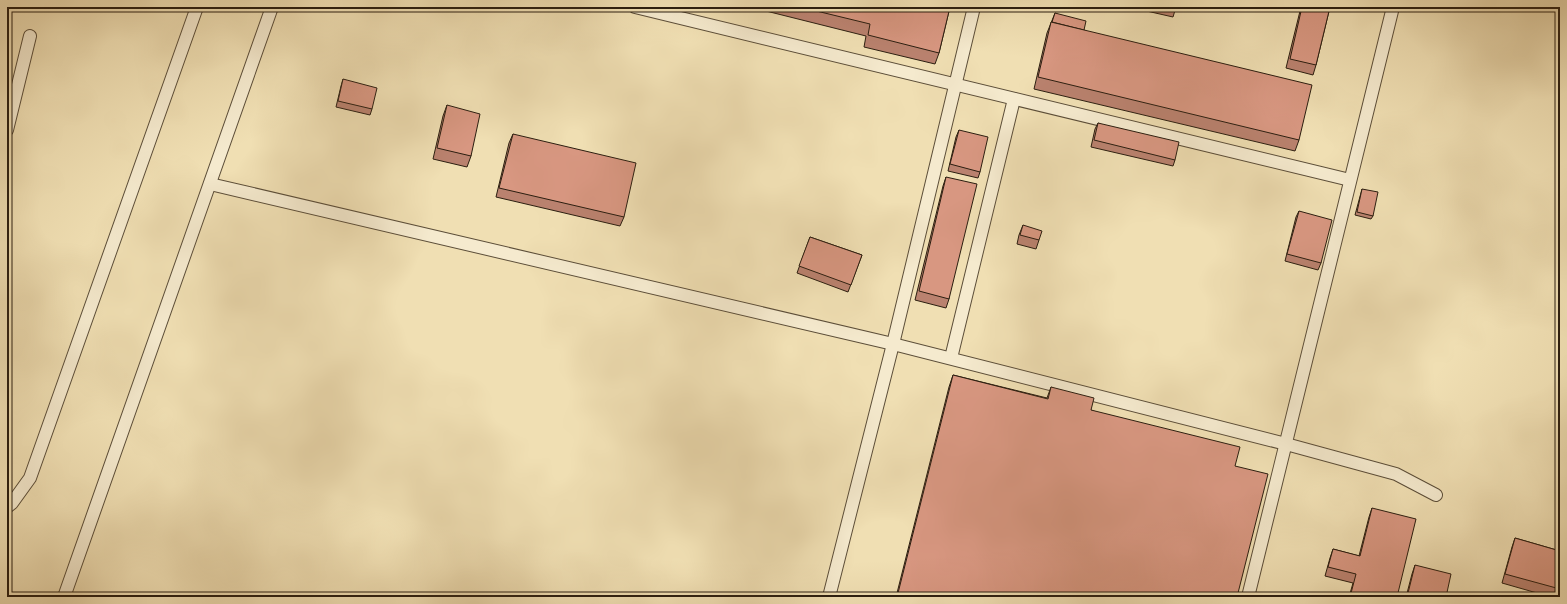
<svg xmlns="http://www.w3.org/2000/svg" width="1567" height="604" font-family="'IM FELL DW Pica',serif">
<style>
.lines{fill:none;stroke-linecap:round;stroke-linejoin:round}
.lane-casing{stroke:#5c4e39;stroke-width:14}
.lane{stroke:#f5eace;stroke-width:12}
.wall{fill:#ba826f;stroke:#2b1e10}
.building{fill:#d89781;stroke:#2b1e10}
</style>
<rect width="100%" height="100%" fill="#f0dfb3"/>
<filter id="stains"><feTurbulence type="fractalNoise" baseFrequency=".005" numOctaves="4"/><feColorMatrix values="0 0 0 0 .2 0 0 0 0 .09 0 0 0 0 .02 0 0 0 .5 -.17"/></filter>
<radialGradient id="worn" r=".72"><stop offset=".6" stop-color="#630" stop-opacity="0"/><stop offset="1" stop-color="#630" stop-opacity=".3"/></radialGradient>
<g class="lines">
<g class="lane-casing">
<g id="lane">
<polyline points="635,7 1350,180"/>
<polyline points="7,130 30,36"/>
<polyline points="210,184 893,344 1286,444 1396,474 1436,495"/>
<polyline points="951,358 1014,99"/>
<polyline points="7,507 12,503 30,478 197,7"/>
<polyline points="64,597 272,7"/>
<polyline points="829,597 893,344 974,7"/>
<polyline points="1248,597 1393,7"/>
</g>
</g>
<use href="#lane" class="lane"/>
</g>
<g class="wall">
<polygon points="750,7 950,7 939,53 935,64 864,47 866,36"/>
<polygon points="1129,7 1176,7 1173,17"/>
<polygon points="1301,7 1330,7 1316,65 1313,75 1286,68"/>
<polygon points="1055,13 1084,30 1299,140 1295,151 1034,89 1047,33"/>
<polygon points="343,79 372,109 370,115 336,107 341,86"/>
<polygon points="447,105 471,156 467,167 433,159 443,116"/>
<polygon points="1098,123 1175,160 1173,166 1091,147 1095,129"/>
<polygon points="959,130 980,172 978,178 948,171 956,137"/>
<polygon points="513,134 624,217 620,226 496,197 509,143"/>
<polygon points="946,177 949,299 946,308 915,300 943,186"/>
<polygon points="1362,189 1373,216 1371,219 1355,215"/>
<polygon points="1299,211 1321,263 1318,270 1285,261 1296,217"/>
<polygon points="1023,225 1039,240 1036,249 1017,244 1019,235"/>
<polygon points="810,237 862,255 848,292 797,273"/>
<polygon points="953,375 1047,398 1051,387 1091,410 1235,466 1237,597 896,597 949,387"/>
<polygon points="1372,508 1397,597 1349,597 1353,583 1325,576 1330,558 1333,549 1359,556 1369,517"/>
<polygon points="1515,538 1560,551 1560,597 1551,597 1502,583 1512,547"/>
<polygon points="1415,565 1446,597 1406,597 1412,574"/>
</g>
<g class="building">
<polygon points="800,7 950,7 939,53 868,35 870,24"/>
<polygon points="1302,7 1330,7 1316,65 1290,59"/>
<polygon points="1055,13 1086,21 1084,30 1052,22"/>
<polygon points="1051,22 1312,85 1299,140 1038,77"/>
<polygon points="343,79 377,88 372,109 338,101"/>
<polygon points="447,105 480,114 471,156 437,148"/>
<polygon points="1098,123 1179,142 1175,160 1094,140"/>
<polygon points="959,130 988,137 980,172 950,164"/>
<polygon points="513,134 636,163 624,217 499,188"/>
<polygon points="946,177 977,184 949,299 919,291"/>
<polygon points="1362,189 1378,192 1373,216 1357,212"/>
<polygon points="1299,211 1332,220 1321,263 1287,254"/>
<polygon points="1023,225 1042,231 1039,240 1020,235"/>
<polygon points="810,237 862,255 851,285 799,266"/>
<polygon points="953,375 1048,399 1051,387 1094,398 1091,410 1240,447 1235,466 1268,474 1237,597 897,597"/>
<polygon points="1372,508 1416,519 1397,597 1350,597 1356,574 1328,567 1333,549 1360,556"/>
<polygon points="1515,538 1560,551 1560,589 1505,574"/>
<polygon points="1415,565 1451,574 1446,597 1407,597"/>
</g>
<rect width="1567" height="604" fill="none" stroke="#f0dfb3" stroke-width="24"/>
<rect x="8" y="8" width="1551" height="588" fill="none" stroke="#2b1e10" stroke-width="2"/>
<rect x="12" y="12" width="1543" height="580" fill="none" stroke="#2b1e10"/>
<rect width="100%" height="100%" filter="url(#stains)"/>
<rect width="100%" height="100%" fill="url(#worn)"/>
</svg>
